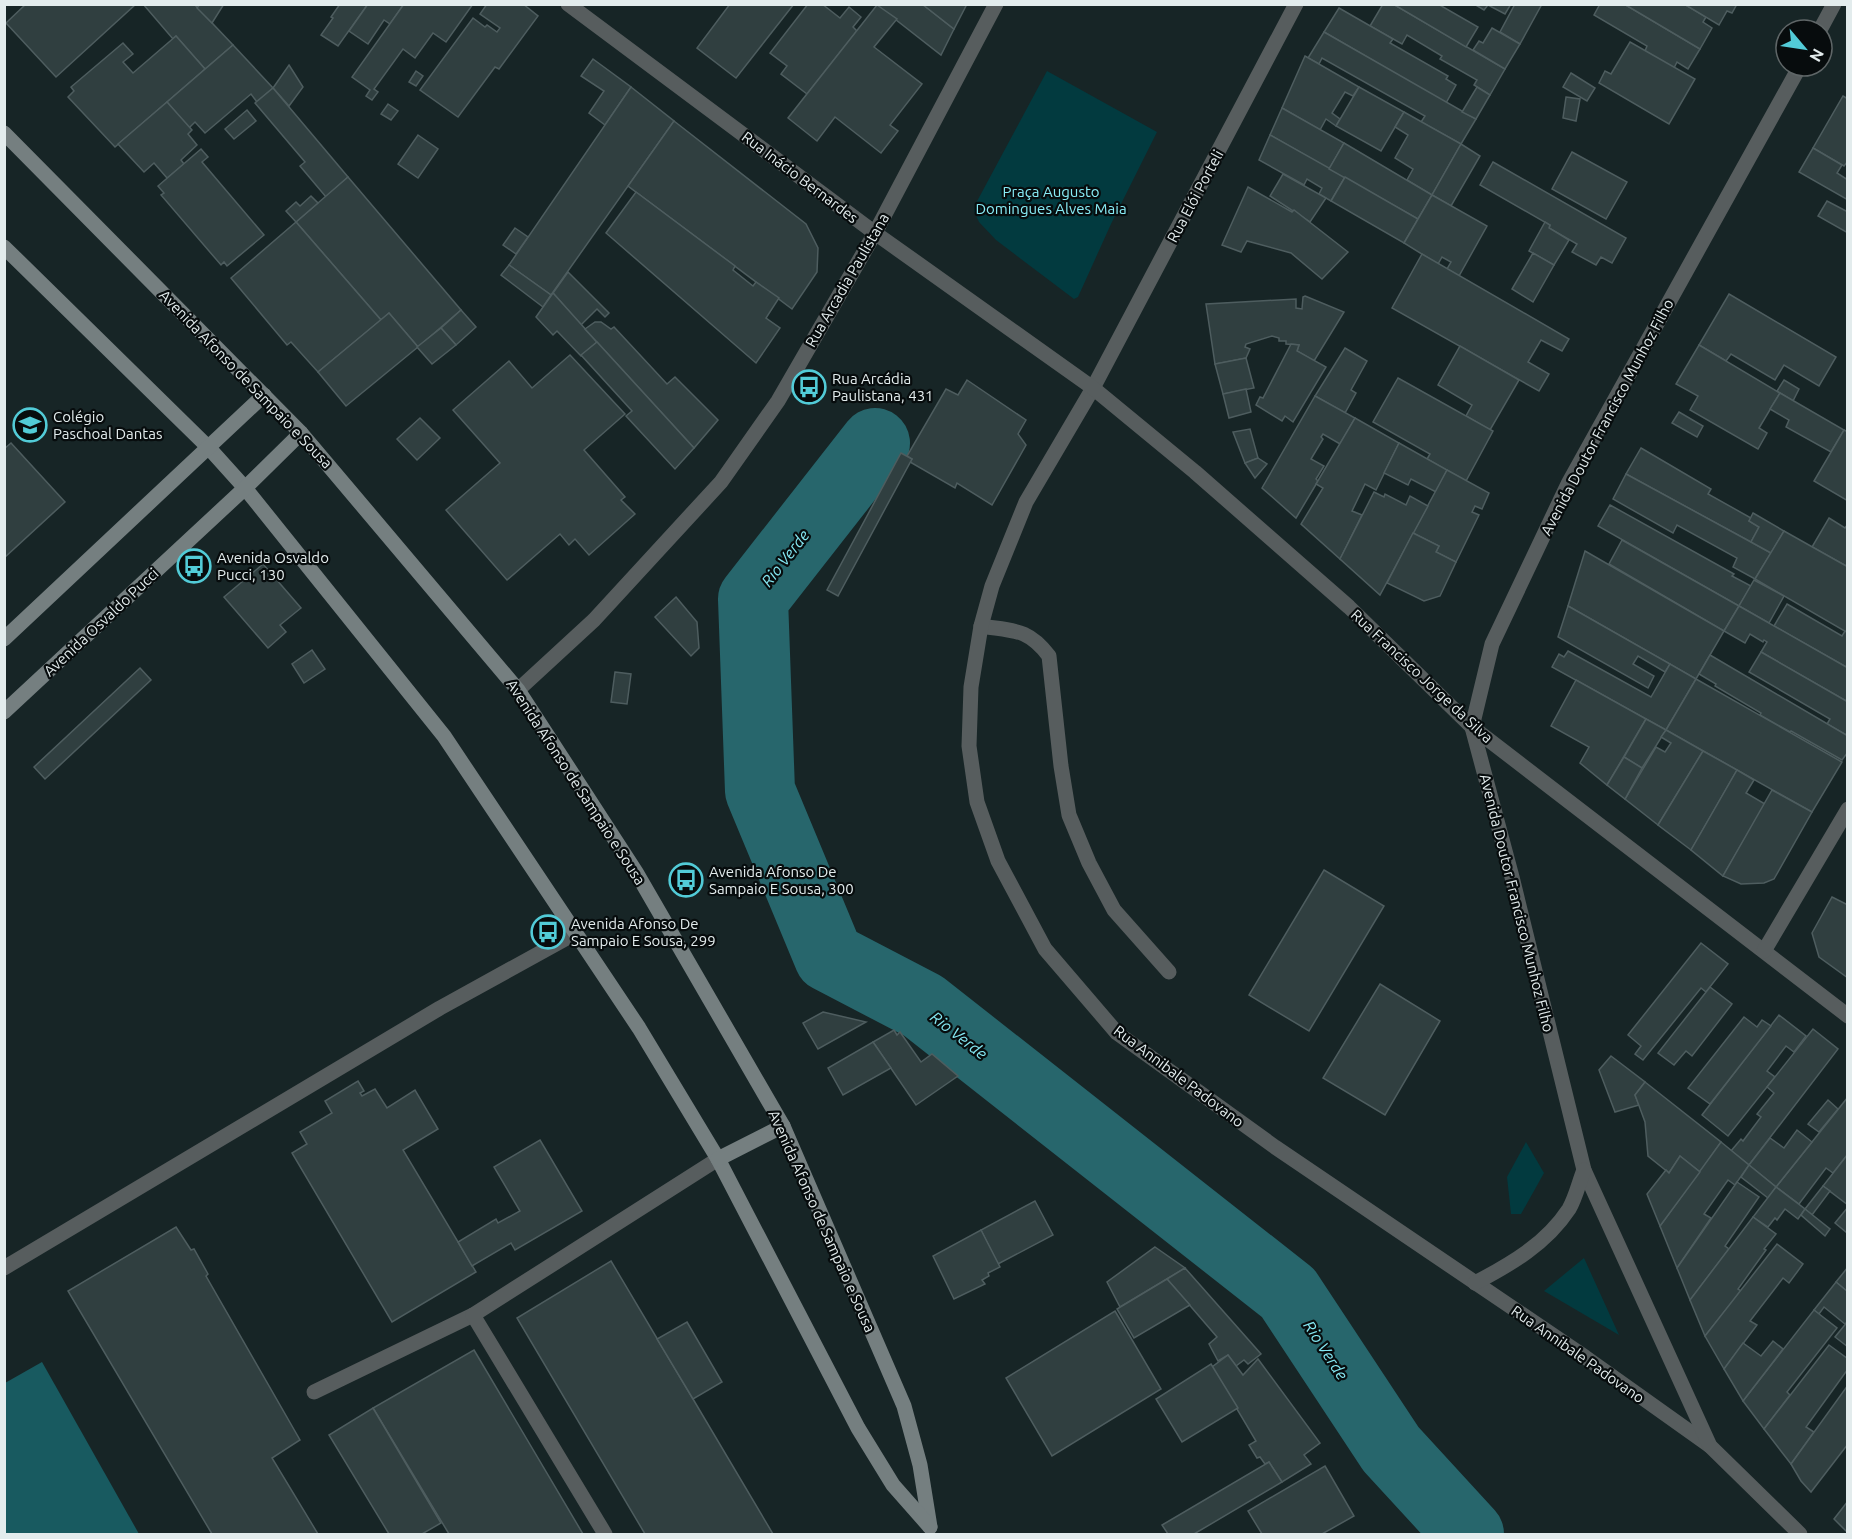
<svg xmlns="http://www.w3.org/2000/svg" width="1852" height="1539" font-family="Ubuntu,sans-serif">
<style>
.green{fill:#023a3f}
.forest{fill:#185a60}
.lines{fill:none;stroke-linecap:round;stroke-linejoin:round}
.river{stroke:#27666c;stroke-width:70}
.building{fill:#303f40;stroke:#4e5d5f;stroke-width:1.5}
.service{stroke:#575d5e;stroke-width:15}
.minor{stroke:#575d5e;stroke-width:15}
.tertiary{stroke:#575d5e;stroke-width:15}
.secondary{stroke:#757f80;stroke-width:15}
.labels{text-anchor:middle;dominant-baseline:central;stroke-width:4.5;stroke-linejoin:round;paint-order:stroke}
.street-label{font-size:15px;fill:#e3eced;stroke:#070c0d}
.park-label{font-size:15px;fill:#89edf7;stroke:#070c0d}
.poi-label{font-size:15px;fill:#e3eced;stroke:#070c0d;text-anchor:start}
.water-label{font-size:16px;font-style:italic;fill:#85e8f3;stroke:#070c0d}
</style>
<rect width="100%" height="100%" fill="#172526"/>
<g class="green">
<polygon points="1047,71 1157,132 1111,224 1078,297 1074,299 996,240 979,222 974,211 975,205"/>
<polygon points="1526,1142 1544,1173 1521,1214 1511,1214 1507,1177"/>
<polygon points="1584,1258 1619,1335 1544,1291"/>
</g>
<polygon class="forest" points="42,1362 139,1534 5,1534 5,1383"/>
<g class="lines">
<polyline class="river" points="875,443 753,599 760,791 829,957 923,1006 1288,1293 1391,1449 1469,1534"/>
</g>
<g class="building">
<polygon points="26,4 136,4 56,77 6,23"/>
<polygon points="143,4 194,4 233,45 205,69 176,36 173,39"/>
<polygon points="200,4 224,4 212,23 197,8"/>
<polygon points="340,4 368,4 338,46 321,35 333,18 331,17"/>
<polygon points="368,4 404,4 390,24 384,20 368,44 349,31"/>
<polygon points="404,4 473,4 446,42 433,33 415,58 403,49 374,89 378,92 372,100 366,96 370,90 352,77"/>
<polygon points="487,4 523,4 538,16 499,69 495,67 458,117 420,90 473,18 485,27 487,25 497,32 500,28 480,14"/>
<polygon points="730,4 794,4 736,78 697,48"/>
<polygon points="808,4 822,4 840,18 849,7 861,17 853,27 857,31 807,94 781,74 787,66 770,53"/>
<polygon points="922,4 954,29 941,55 877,5"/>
<polygon points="922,4 967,4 954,29"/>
<polygon points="1383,4 1393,4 1505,69 1490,95 1474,85 1477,80 1440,59 1442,56 1407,35 1402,44 1370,26"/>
<polygon points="1393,4 1438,4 1478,27 1466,47"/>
<polygon points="1474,4 1511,4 1505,14 1488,5 1484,10"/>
<polygon points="1515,4 1542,4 1520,44 1500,32"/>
<polygon points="1600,4 1624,4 1700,49 1688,69 1677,62 1674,68 1645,51 1647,46 1594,15"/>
<polygon points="1624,4 1684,4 1706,17 1703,22 1712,28 1700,49"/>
<polygon points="1684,4 1737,4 1732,13 1727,11 1719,25"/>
<polygon points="877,5 897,19 874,47 922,84 890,125 898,131 881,153 835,117 817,141 788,118"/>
<polygon points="1339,8 1393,39 1390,43 1448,76 1446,79 1456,85 1446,103 1324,32"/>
<polygon points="1492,28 1520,44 1505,69 1473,50 1479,41 1483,43"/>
<polygon points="1324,32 1476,119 1461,144 1421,122 1425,116 1322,58 1319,64 1308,58"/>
<polygon points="176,36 205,69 115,147 68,97 74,91 71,87 123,43 133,54 123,62 133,73"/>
<polygon points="1630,42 1695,79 1669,124 1599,83 1605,71 1611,74"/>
<polygon points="233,45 273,88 257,102 251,94 205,133 195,122 189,128 167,102"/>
<polygon points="1305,56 1359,87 1353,96 1345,92 1332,113 1340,119 1336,126 1326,119 1320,130 1282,108"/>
<polygon points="593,59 631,87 605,125 589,113 604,91 581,76"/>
<polygon points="289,65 303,87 289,106 273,88"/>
<polygon points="416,71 423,76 416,86 409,82"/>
<polygon points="1571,73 1595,88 1587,101 1563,87"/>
<polygon points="631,87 674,121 551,295 509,265"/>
<polygon points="1359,87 1404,112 1381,151 1336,126"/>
<polygon points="1477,87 1490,95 1476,119 1462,112"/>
<polygon points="273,88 348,177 326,197 300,166 305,162 255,103"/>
<polygon points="1843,96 1848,99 1848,161 1844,166 1813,148"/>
<polygon points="1566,97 1580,99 1576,121 1563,118"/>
<polygon points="167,102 192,130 188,134 197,145 181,160 184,164 167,178 154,163 144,172 118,144"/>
<polygon points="388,104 398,111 391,120 381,114"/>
<polygon points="1282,108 1344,143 1329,169 1270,135"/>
<polygon points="247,110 256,121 234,139 225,129"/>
<polygon points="1404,112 1461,144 1432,195 1407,180 1413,169 1395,158 1408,135 1395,127"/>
<polygon points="674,121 806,224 818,248 817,272 792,309 628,186"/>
<polygon points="418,135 438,149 418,178 398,164"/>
<polygon points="1270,135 1345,177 1331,201 1319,194 1322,188 1307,179 1304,185 1259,160"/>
<polygon points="1344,143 1432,195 1418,219 1329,169"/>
<polygon points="1461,144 1480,156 1451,206 1432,195"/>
<polygon points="1813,148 1842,165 1837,173 1848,180 1848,200 1799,172"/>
<polygon points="201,149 208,157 202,162 264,235 227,266 224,262 221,265 161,195 164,193 158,186"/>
<polygon points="1572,152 1627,182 1606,219 1552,189"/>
<polygon points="1493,162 1626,238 1612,263 1601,257 1596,265 1572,252 1577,244 1549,228 1550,225 1480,185"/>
<polygon points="1283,174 1326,198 1310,222 1270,196"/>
<polygon points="348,177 461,310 418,347 389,313 381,320 296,222"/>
<polygon points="1345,177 1418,219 1404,243 1331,201"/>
<polygon points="1248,187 1292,212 1294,210 1348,252 1322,279 1291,253 1247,241 1241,252 1222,245"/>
<polygon points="636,192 735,266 733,270 753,286 756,282 779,298 766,318 780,328 756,363 606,233"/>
<polygon points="1432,195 1487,226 1459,276 1447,269 1451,262 1442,257 1438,264 1404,243"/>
<polygon points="311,196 318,203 296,222 286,211 296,202 300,206"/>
<polygon points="1827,201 1848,212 1848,233 1818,216"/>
<polygon points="296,222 381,320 318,372 291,342 287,345 231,278"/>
<polygon points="1545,222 1550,225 1549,228 1569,240 1554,265 1529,251"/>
<polygon points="515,228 528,237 516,254 503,245"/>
<polygon points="1533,253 1554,265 1533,302 1512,289"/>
<polygon points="1422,254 1569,339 1562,351 1541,340 1528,362 1549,374 1539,391 1392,308"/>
<polygon points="509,265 551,295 543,307 501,275"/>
<polygon points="568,272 609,313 605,317 597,309 581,325 553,293"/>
<polygon points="553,293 597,342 581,356 557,331 553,335 536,317"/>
<polygon points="1729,294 1836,357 1819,386 1784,365 1775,380 1731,354 1726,361 1699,345"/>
<polygon points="1305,296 1344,312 1314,361 1297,351 1299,345 1286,344 1286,341 1279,341 1279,338 1272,336 1246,344 1245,347 1250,349 1246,358 1215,364 1206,304 1296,299 1296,308 1302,309 1303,297"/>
<polygon points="461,310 476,327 456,345 441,328"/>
<polygon points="389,313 418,347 346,406 318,372"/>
<polygon points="595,322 601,322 611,329 614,327 667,384 675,377 718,420 694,448 585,329"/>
<polygon points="441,328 456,345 432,364 417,347"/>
<polygon points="597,342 694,448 675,469 626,416 632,411 581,355"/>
<polygon points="1291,344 1299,345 1297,351 1326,367 1293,422 1285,416 1282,421 1256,405 1260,397 1263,398"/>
<polygon points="1699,345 1780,393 1759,428 1767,433 1758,449 1690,410 1698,396 1676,384"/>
<polygon points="1460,346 1519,380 1490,430 1466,416 1472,405 1438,385"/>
<polygon points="1345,348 1367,361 1351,390 1356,393 1345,413 1315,396"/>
<polygon points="570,355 625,414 584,450 625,497 621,500 635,514 589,555 575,539 569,545 560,534 507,580 446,510 500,463 453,410 509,361 532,388"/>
<polygon points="1246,358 1254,388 1223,394 1215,364"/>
<polygon points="1398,378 1493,431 1466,481 1427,459 1430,454 1373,422"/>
<polygon points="967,380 1026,420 1018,434 1026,445 992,505 957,483 955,488 910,462 912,459 907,456 946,389 958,395"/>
<polygon points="1784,380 1799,389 1793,401 1777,391"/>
<polygon points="1246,389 1251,412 1229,418 1223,394"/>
<polygon points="1780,393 1844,430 1831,452 1786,427 1789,420 1770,409"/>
<polygon points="1315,396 1355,418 1340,444 1323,434 1321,437 1323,439 1311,459 1324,466 1316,479 1318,481 1296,518 1262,488"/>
<polygon points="1679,412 1703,426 1697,437 1672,423"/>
<polygon points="420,418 440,438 417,460 397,439"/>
<polygon points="1355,418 1399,443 1376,490 1365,484 1352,511 1362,515 1340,559 1301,524 1323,488 1316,484"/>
<polygon points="1250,429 1258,458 1245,463 1233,432"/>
<polygon points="1844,430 1848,432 1848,501 1814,481"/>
<polygon points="11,443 65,502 4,558 4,449"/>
<polygon points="1399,443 1447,470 1436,492 1411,479 1408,485 1384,473"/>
<polygon points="1641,448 1711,489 1708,494 1751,518 1749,521 1759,527 1751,542 1626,474"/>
<polygon points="901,453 912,459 838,596 827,590"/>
<polygon points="1258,458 1267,464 1255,478 1245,463"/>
<polygon points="1447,470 1489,493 1482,509 1475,506 1472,512 1479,515 1456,562 1436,552 1439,546 1413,533"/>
<polygon points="1626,474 1771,553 1755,579 1733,567 1737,558 1677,525 1673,533 1613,499"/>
<polygon points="1374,492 1384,497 1385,494 1406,505 1410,496 1428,506 1380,595 1340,559"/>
<polygon points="1610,505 1734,574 1732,576 1751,586 1739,606 1598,526"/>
<polygon points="1753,513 1784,531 1771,553 1751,542 1759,527 1749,521"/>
<polygon points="1829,518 1845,528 1848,524 1848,567 1812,547"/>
<polygon points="1784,531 1848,567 1848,633 1755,579"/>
<polygon points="1413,533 1439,546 1436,552 1456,562 1440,596 1424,601 1387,583"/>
<polygon points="1622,540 1739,606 1724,631 1609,564"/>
<polygon points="1585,551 1724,631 1696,679 1568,606"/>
<polygon points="263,564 301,608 280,625 286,632 268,648 224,597"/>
<polygon points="1754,580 1784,596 1769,623 1739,606"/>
<polygon points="676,597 697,622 699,648 691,656 655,617"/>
<polygon points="1787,604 1842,636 1845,631 1848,633 1848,668 1774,626"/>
<polygon points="1568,606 1670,664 1665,672 1638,656 1633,664 1654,676 1648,688 1558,637"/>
<polygon points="1739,606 1848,668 1848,702 1761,652 1767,642 1764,640 1763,642 1750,634 1745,643 1724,631"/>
<polygon points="312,650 325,669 304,683 292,664"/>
<polygon points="1568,651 1651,697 1670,664 1696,679 1666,730 1552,667 1559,654 1564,657"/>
<polygon points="1761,652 1848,702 1848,736 1827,724 1830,719 1749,672"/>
<polygon points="1710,655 1848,736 1848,752 1842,760 1791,731 1790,732 1760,715 1761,713 1715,686 1716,684 1699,674"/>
<polygon points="140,668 151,680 45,779 34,767"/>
<polygon points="615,672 631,674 627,704 611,702"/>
<polygon points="1696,679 1842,762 1812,812 1666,730"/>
<polygon points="1576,680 1646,719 1607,785 1580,763 1589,747 1551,726"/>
<polygon points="1646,719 1666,730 1642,768 1624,757"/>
<polygon points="1666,730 1703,751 1658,825 1625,799 1656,747 1665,752 1671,743 1661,737"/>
<polygon points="1703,751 1737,770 1691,850 1658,825"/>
<polygon points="1624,757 1642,768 1625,799 1607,785"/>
<polygon points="1737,770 1754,780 1746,793 1765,804 1723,876 1691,850"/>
<polygon points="1772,790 1812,812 1774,879 1764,883 1741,884 1723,876"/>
<polygon points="1324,870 1384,906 1309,1031 1249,995"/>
<polygon points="1832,897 1848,905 1848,978 1819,957 1812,933"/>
<polygon points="1701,943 1728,964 1706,992 1701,988 1643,1060 1635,1054 1641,1046 1628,1035"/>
<polygon points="1380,984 1440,1021 1385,1115 1323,1078"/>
<polygon points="1710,987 1732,1004 1692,1056 1686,1051 1674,1065 1658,1053"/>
<polygon points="823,1012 866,1022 818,1049 803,1023"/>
<polygon points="1779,1015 1806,1036 1794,1052 1786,1046 1767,1071 1775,1077 1728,1136 1702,1115"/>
<polygon points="1744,1017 1757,1027 1762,1020 1771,1026 1710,1104 1688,1088"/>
<polygon points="1813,1029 1838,1049 1749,1165 1731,1151 1741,1139 1743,1141 1761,1117 1757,1114 1774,1093 1767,1087"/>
<polygon points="894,1030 897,1035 900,1032 921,1062 932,1054 958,1076 916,1105 873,1042"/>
<polygon points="873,1042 891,1068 843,1095 828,1068"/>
<polygon points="1611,1056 1645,1082 1635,1095 1639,1105 1615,1112 1599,1070"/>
<polygon points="358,1081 364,1091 360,1093 362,1096 375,1089 387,1108 415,1090 438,1129 403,1150 476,1272 392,1322 292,1153 307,1144 300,1132 332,1113 325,1101"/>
<polygon points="1645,1082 1721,1142 1700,1172 1680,1156 1669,1173 1648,1156 1645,1122 1635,1095"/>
<polygon points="1848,1097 1848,1154 1833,1173 1826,1168 1799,1204 1776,1187"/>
<polygon points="1828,1100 1838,1109 1819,1132 1808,1124"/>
<polygon points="1797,1130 1812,1142 1776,1187 1749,1165 1770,1138 1784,1148"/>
<polygon points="540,1140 582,1211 515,1250 511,1243 472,1266 458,1242 496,1219 498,1223 520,1211 494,1167"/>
<polygon points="1721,1142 1749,1165 1735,1185 1728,1180 1704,1214 1711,1218 1677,1268 1660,1226"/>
<polygon points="1848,1154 1848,1205 1823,1186"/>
<polygon points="1680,1156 1700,1172 1660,1226 1647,1194 1666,1170 1669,1173"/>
<polygon points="1749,1165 1776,1187 1768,1198 1741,1177"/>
<polygon points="1737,1182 1759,1197 1725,1246 1729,1249 1690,1300 1677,1268"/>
<polygon points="1823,1186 1830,1191 1812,1215 1805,1209"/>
<polygon points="1776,1187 1805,1209 1798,1219 1785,1209 1777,1220 1775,1218 1768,1227 1753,1217"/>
<polygon points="1035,1201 1053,1235 998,1264 981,1230"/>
<polygon points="1848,1207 1848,1231 1846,1232 1835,1223"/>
<polygon points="1805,1209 1830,1229 1825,1236 1801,1215"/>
<polygon points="1753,1217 1776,1234 1764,1249 1766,1250 1738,1289 1741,1291 1705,1336 1690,1300"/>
<polygon points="176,1227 191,1250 194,1249 208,1274 206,1276 300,1440 272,1458 318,1534 212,1534 68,1291"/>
<polygon points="981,1230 1000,1267 988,1273 989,1276 982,1280 985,1284 954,1299 933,1256"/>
<polygon points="1777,1244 1803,1264 1789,1283 1783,1278 1750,1321 1757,1325 1724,1369 1705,1336"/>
<polygon points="1155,1247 1185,1268 1120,1307 1107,1282"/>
<polygon points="611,1261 693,1399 773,1534 645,1534 517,1318"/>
<polygon points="1848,1267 1848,1292 1836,1282"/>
<polygon points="1185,1268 1261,1354 1248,1364 1244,1360 1236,1366 1228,1355 1218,1361 1209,1344 1217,1337 1167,1279"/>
<polygon points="1167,1279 1190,1305 1134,1338 1117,1309"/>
<polygon points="1836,1282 1848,1292 1848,1321 1845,1324 1824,1307 1819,1314 1814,1310"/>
<polygon points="1814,1310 1837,1328 1787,1392 1790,1395 1764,1429 1743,1401"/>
<polygon points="1115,1311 1161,1389 1052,1456 1006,1378"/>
<polygon points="1848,1321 1848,1347 1835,1337"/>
<polygon points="687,1322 722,1382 693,1399 657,1339"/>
<polygon points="1773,1341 1783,1349 1743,1401 1724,1369 1743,1343 1761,1356"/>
<polygon points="1829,1345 1848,1359 1848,1369 1806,1427 1814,1432 1791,1464 1764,1429"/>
<polygon points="474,1350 583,1534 449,1534 373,1408"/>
<polygon points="1228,1355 1243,1375 1258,1359 1320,1443 1304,1455 1311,1464 1282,1482 1269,1462 1265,1464 1260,1457 1257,1458 1249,1445 1256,1441 1212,1367"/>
<polygon points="1211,1364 1238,1408 1182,1442 1156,1399"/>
<polygon points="1848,1385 1848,1444 1811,1492 1801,1481 1791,1464"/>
<polygon points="373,1408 441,1523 422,1534 389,1534 329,1435"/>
<polygon points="1269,1462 1282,1482 1194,1534 1168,1534 1162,1525"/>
<polygon points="1325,1466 1354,1516 1322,1534 1262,1534 1248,1511"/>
<polygon points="1848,1501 1848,1533 1834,1519"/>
</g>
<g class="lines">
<g class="service">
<path d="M981,626C1013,631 1028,628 1049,656L1061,766L1069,815L1089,863L1114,910L1169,972"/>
<polyline points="4,1268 440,1008 576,933"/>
<polyline points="314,1392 473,1315"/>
<polyline points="605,1534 473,1315 718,1159"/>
</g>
<g class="minor">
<polyline points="568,4 875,233 996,4"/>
<polyline points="1296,4 1093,388 1026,502 992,586 981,626 971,687 969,746 977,802 998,861 1045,949 1117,1033 1275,1147 1585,1357 1710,1446"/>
<polyline points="1472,727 1512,877 1584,1170 1710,1446 1800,1534"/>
<polyline points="1472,727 1848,1016"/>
<polyline points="1764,951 1848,809"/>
<path d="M1475,1283C1511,1264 1546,1244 1569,1209C1576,1197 1579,1182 1584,1170"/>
</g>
<g class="tertiary">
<polyline points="1820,30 1834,4"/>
<polyline points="518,690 594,620 721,482 778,401 875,233 1093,388 1195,472 1349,607 1472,727"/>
<polyline points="1472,727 1492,644 1568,484 1800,66"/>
</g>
<g class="secondary">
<polyline points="4,133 301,433 518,690 636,872 783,1126 904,1406 920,1465 930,1527"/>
<polyline points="4,247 209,448 245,488 444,736 639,1028 718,1159 858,1428 893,1485 930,1527"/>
<polyline points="4,639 264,395"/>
<polyline points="4,712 245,488 301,433"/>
<polyline points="718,1159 783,1126"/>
</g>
</g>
<defs>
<g id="bus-ring" transform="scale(1.725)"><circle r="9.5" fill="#070c0d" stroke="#52cbd7" stroke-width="1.5"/><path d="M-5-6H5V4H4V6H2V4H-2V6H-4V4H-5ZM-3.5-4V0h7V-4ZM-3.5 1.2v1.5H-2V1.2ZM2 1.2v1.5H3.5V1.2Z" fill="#52cbd7"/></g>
<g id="school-ring" transform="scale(1.725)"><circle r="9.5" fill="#070c0d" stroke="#52cbd7" stroke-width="1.5"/><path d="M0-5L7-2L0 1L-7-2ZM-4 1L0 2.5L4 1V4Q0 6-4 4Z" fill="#52cbd7"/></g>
</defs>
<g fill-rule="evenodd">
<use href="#bus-ring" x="809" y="387"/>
<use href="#school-ring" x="30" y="425"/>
<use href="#bus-ring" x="194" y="566"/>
<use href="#bus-ring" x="686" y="880"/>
<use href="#bus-ring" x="548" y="932"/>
</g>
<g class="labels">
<g class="street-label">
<text transform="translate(800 177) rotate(37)">Rua Inácio Bernardes</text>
<text transform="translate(1195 196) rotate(-62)">Rua Elói Porteli</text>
<text transform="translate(847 280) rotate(-60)">Rua Arcadia Paulistana</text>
<text transform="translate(246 379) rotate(46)">Avenida Afonso de Sampaio e Sousa</text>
<text transform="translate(1607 417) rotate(-62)">Avenida Doutor Francisco Munhoz Filho</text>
<text transform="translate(101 622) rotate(-43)">Avenida Osvaldo Pucci</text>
<text transform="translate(1422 676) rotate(43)">Rua Francisco Jorge da Silva</text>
<text transform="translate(576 782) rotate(57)">Avenida Afonso de Sampaio e Sousa</text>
<text transform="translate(1517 903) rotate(76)">Avenida Doutor Francisco Munhoz Filho</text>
<text transform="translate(1179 1076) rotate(37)">Rua Annibale Padovano</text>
<text transform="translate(822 1221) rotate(66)">Avenida Afonso de Sampaio e Sousa</text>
<text transform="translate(1578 1354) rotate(35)">Rua Annibale Padovano</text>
</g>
<g class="park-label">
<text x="1051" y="191">Praça Augusto<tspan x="1051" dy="17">Domingues Alves Maia</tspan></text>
</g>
<g class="poi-label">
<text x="832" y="378">Rua Arcádia<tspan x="832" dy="17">Paulistana, 431</tspan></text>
<text x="53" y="416">Colégio<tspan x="53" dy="17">Paschoal Dantas</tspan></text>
<text x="217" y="557">Avenida Osvaldo<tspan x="217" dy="17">Pucci, 130</tspan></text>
<text x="709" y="871">Avenida Afonso De<tspan x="709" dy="17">Sampaio E Sousa, 300</tspan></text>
<text x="571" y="923">Avenida Afonso De<tspan x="571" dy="17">Sampaio E Sousa, 299</tspan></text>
</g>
<g class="water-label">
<text transform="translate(785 558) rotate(-52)">Rio Verde</text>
<text transform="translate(959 1035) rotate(38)">Rio Verde</text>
<text transform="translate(1326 1350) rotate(57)">Rio Verde</text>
</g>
</g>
<rect width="1852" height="1539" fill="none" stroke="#e3eced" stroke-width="12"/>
<g transform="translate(1804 48) rotate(119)"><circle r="28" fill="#070c0d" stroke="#5f6667" stroke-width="1.5"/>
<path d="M0-4.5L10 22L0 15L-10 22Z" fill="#52cbd7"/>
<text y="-9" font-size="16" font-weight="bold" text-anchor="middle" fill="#e3eced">N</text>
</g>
</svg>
